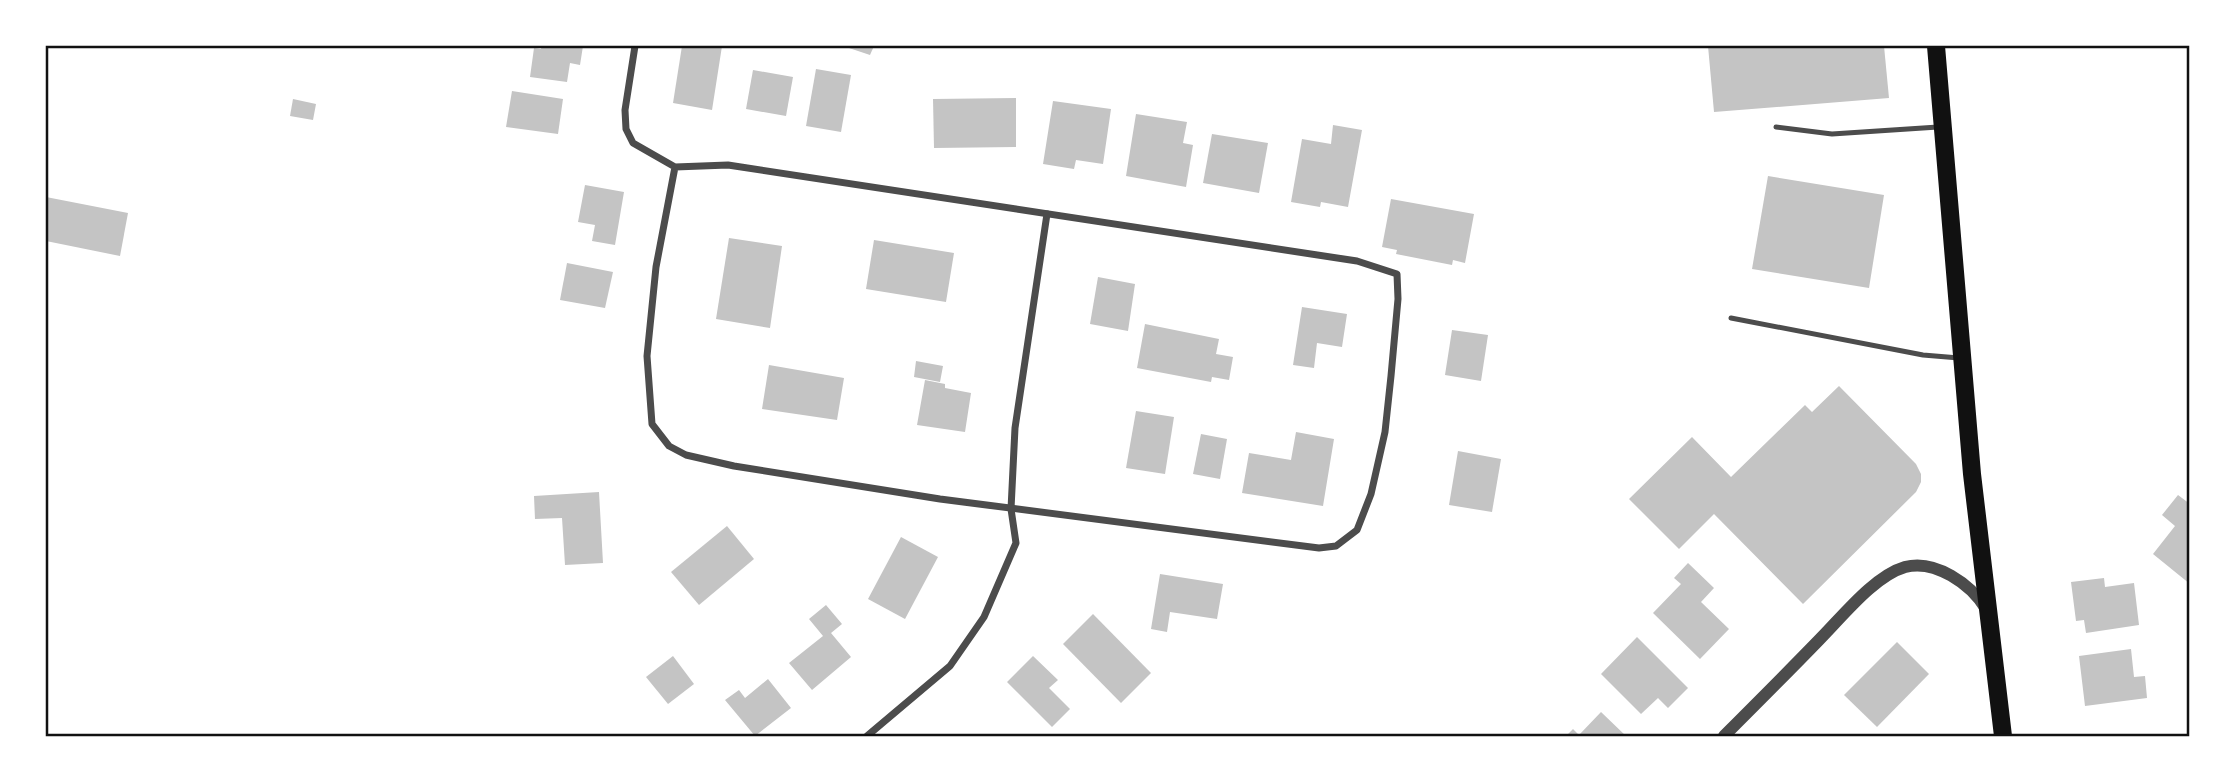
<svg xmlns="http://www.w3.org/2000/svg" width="2235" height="782" font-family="Signika,sans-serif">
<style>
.building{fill:#c4c4c4}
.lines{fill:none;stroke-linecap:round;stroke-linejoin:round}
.service{stroke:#4c4c4c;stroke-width:5}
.minor{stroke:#4c4c4c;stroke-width:7}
.tertiary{stroke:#4c4c4c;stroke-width:12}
.primary{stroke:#111;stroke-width:18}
.neatline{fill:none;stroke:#111;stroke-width:2.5}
</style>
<rect width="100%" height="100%" fill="#fff"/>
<g class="building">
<polygon points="542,46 583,46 580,65 570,63 567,82 530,77 534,48 541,49"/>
<polygon points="682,46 722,46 712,110 673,103"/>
<polygon points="843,46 874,46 870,55"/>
<polygon points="1708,46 1884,46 1889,98 1714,112"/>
<polygon points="816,69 851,75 841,132 806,126"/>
<polygon points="753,70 793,77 786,116 746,109"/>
<polygon points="512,91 563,99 558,134 506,127"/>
<polygon points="1016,98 1016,147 934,148 933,99"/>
<polygon points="293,99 316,104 313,120 290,116"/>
<polygon points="1053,101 1111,109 1103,164 1076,160 1074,169 1043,164"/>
<polygon points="1136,114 1187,122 1183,143 1193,145 1186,187 1126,176"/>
<polygon points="1333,125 1362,130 1348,207 1321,202 1320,207 1291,202 1302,139 1331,144"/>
<polygon points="1212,134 1268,143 1259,193 1203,183"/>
<polygon points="1768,176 1884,195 1869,288 1752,269"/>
<polygon points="585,185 624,192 615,245 592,241 595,225 578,222"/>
<polygon points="46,197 128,213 120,256 46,241"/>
<polygon points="1391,199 1474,214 1465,263 1453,260 1452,265 1396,254 1397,250 1382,247"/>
<polygon points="729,238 782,246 770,328 716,319"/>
<polygon points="874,240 954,253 946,302 866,289"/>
<polygon points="567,263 613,272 605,308 560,300"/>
<polygon points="1098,277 1135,284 1128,331 1090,324"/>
<polygon points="1302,307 1347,314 1342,347 1317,343 1314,368 1293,365"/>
<polygon points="1145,324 1219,339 1216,354 1233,357 1229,380 1212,377 1211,382 1137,368"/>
<polygon points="1452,330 1488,335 1481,381 1445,375"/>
<polygon points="916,361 943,366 940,382 914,377"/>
<polygon points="769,365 844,378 837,420 762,409"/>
<polygon points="925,380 945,384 945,388 971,393 965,432 917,425"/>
<polygon points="1839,386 1916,464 1921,474 1921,482 1916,492 1803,604 1714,514 1679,549 1629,499 1692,437 1731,477 1805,405 1812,412"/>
<polygon points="1136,411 1174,417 1165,474 1126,468"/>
<polygon points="1296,432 1334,439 1323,506 1242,493 1249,453 1291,460"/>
<polygon points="1201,434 1227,439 1220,479 1193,474"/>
<polygon points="1458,451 1501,459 1492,512 1449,505"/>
<polygon points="599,492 603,563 565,565 562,518 535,519 534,496"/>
<polygon points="2178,495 2190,504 2190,584 2153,554 2175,526 2162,515"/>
<polygon points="727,526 754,559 699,605 671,572"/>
<polygon points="901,537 938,557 905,619 868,599"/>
<polygon points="1688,563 1714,588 1701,602 1729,629 1700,659 1653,613 1681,584 1674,578"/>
<polygon points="1160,574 1223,584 1217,619 1170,612 1167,632 1151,629"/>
<polygon points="2104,578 2105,587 2134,583 2139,625 2086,633 2084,620 2076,621 2071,582"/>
<polygon points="826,605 842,624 831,633 851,657 812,690 789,663 823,636 809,619"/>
<polygon points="1093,614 1151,673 1121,703 1063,644"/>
<polygon points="1637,637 1688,688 1668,708 1658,698 1641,714 1601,674"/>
<polygon points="1897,642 1929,674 1877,727 1844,695"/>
<polygon points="2131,649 2134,677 2145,676 2147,698 2085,706 2079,656"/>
<polygon points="673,656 694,684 668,704 646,677"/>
<polygon points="1033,656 1058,680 1049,688 1070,709 1052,727 1007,682"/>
<polygon points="768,679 791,708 755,736 725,700 739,690 745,698"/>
<polygon points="1601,712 1626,736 1566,736 1573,729 1579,735"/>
</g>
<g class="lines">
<g class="service">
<polyline points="1776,127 1832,134 1938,127"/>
<polyline points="1731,318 1923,355 1959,358"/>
</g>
<g class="minor">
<polyline points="635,46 625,110 626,129 633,143 675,167 728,165 1357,261 1397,274 1398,299 1391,376 1385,432 1371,494 1357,530 1336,546 1319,548 940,499 734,466 686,455 669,446 652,424 647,356 656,267 675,167"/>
<polyline points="867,736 950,666 984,617 1016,543 1011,509 1015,428 1047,214"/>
</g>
<path class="tertiary" d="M1724,736C1756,704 1788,672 1819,640C1842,617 1874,576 1905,567C1935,559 1971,584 1986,609"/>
<polyline class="primary" points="1936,46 1972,474 2003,736"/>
</g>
<rect width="2235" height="782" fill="none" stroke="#ffffff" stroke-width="94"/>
<rect x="47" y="47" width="2141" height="688" class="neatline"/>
</svg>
